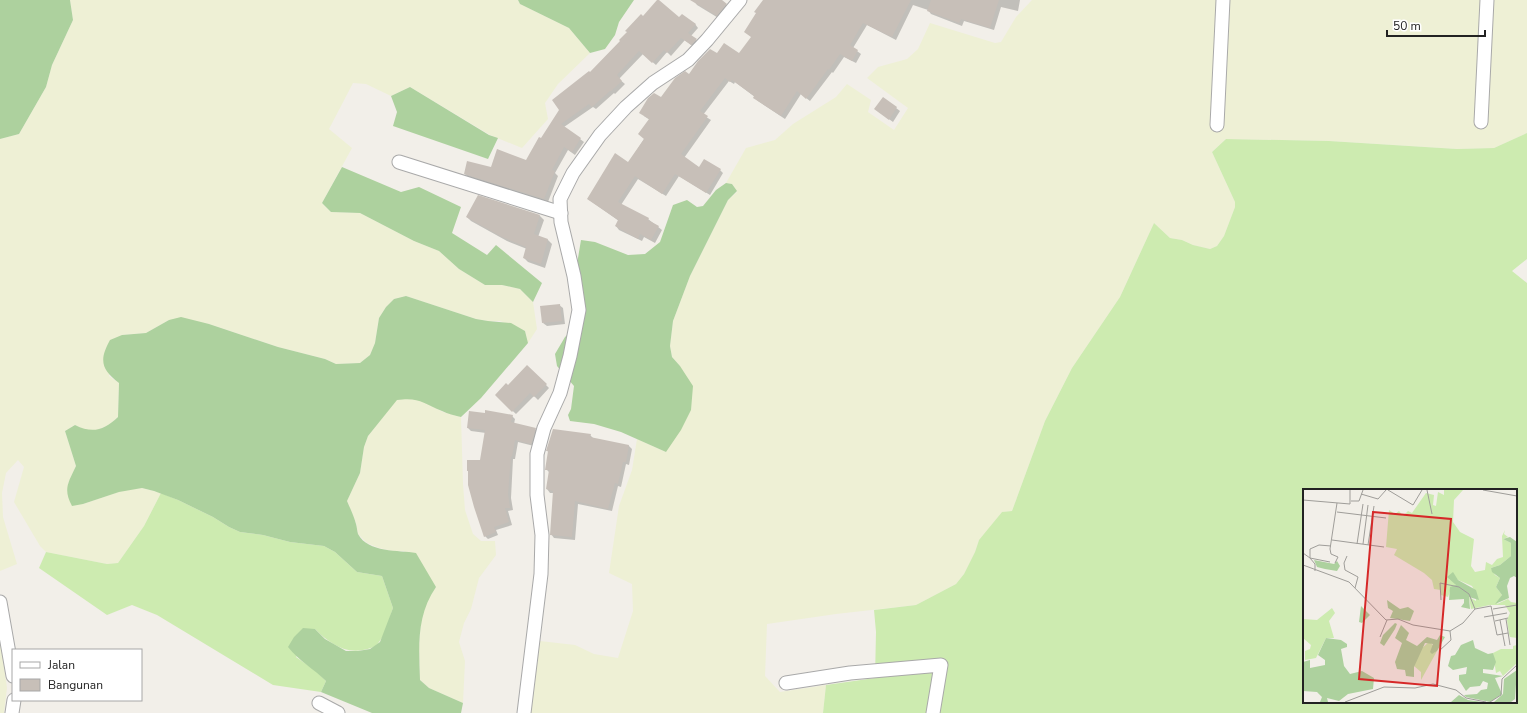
<svg xmlns="http://www.w3.org/2000/svg" width="1527" height="713" font-family="'Nunito Sans',sans-serif">
<style>
.farmland{fill:#eef0d5}
.grass{fill:#cdebb0;fill-rule:evenodd}
.forest{fill:#add19e}
.shadow{fill:#0003}
.building{fill:#c7bfb8}
.lines{fill:none;stroke-linecap:round;stroke-linejoin:round}
.minor-casing{stroke:#a9a9a9;stroke-width:15}
.minor{stroke:#fff;stroke-width:13}
.inset-road{fill:none;stroke:#9f9d99;stroke-width:1}
.view{fill:#d62828;fill-opacity:0.15;stroke:#d62828;stroke-width:2}
.inset-edge{fill:none;stroke:#222;stroke-width:2}
</style>
<rect width="100%" height="100%" fill="#f2efe9"/>
<g class="farmland">
<polygon points="70,0 518,0 520,4 569,28 590,53 558,84 545,103 548,119 522,148 490,135 410,87 391,96 366,84 353,83 329,129 352,148 322,203 331,212 360,213 414,241 439,251 459,269 485,285 502,285 520,289 533,302 537,329 528,343 525,331 500,321 488,321 476,319 406,296 394,299 386,307 379,318 375,343 370,355 360,363 336,364 325,359 278,347 209,324 169,320 146,333 122,335 109,376 119,383 118,417 109,425 97,430 85,430 75,425 65,431 76,466 68,484 83,504 118,492 130,489 142,488 161,493 144,526 118,563 107,564 46,552 40,546 14,502 24,467 18,460 6,473 2,493 3,517 17,564 0,571 0,139 19,134 46,87 52,65 73,20"/>
<polygon points="1032,0 1527,0 1527,133 1494,148 1457,149 1329,141 1226,139 1212,152 1235,202 1235,207 1224,236 1217,246 1210,249 1193,245 1182,240 1170,238 1154,223 1120,297 1072,368 1045,421 1012,511 1002,512 987,531 979,540 975,552 964,574 956,584 916,605 836,614 767,624 765,676 780,692 826,685 823,713 531,713 540,641 575,645 594,654 618,658 633,611 632,584 609,573 619,506 632,470 637,439 666,452 680,366 672,357 670,346 673,321 690,276 728,200 737,192 732,184 726,183 746,148 775,140 793,124 836,97 847,84 871,100 868,112 894,130 908,108 867,78 878,67 907,59 918,49 930,23 995,43 1001,42 1016,17"/>
<polygon points="410,398 422,401 443,412 461,417 463,484 465,510 473,534 481,541 495,541 496,555 479,578 471,609 464,623 459,642 465,661 463,703 429,688 420,680 419,646 421,622 424,609 429,597 436,587 404,551 392,551 379,548 367,543 358,534 356,523 347,501 360,473 364,447 368,436 397,399"/>
<polygon points="0,637 7,688 4,713 0,713"/>
</g>
<g class="grass">
<path d="M1527,133V259L1512,271L1527,283V713H823L826,685L875,678L876,632L874,610L916,605L956,584L964,574L975,552L979,540L1002,512L1012,511L1045,421L1072,368L1120,297L1154,223L1170,238L1182,240L1193,245L1210,249L1217,246L1224,236L1235,207V202L1212,152L1226,139L1329,141L1457,149L1494,148ZM1304,490H1516V702H1304Z"/>
<path d="M161,493L178,500L213,517L229,527L240,532L263,535L290,542L324,546L335,552L357,572L382,576L393,608C389,618 387,633 379,642C376,647 369,649 363,650C344,654 328,642 315,629L296,657L316,671L326,681L321,692L273,685L157,615L132,605L107,615L39,568L46,552L107,564L118,563L144,526Z"/>
</g>
<g class="forest">
<polygon points="0,0 70,0 73,20 52,65 46,87 19,134 0,139"/>
<polygon points="518,0 634,0 619,22 615,35 605,49 590,53 569,28 520,4"/>
<polygon points="410,87 489,135 498,138 488,159 393,126 397,112 391,96"/>
<polygon points="342,167 401,192 419,187 461,207 452,233 487,255 496,245 542,283 533,302 520,289 502,285 485,285 459,269 439,251 414,241 360,213 331,212 322,203"/>
<polygon points="726,183 732,184 737,191 728,200 690,276 673,321 670,346 672,357 680,366 693,386 691,410 681,430 666,452 621,432 594,424 570,421 568,415 571,409 574,386 557,366 555,354 565,337 578,324 577,264 581,240 595,242 628,255 645,254 660,242 673,205 687,200 697,207 703,206 716,190"/>
<path d="M406,296L476,319L488,321L511,323L525,331L528,343L481,398L461,417C454,415 448,414 442,411C423,403 419,397 397,400L368,436L364,447L360,473L347,501C350,508 354,516 356,524C357,527 357,531 358,534C368,553 399,550 416,553L436,587C416,616 419,647 420,680L429,688L463,703L461,713H372L321,692L326,681C314,669 299,661 288,647L294,637L303,628L315,629L325,639L346,651H358L370,649L380,642L393,608L382,576L357,572L335,552L324,546L290,542L263,535L240,532L229,527L213,517L178,500L154,491L142,488L119,492L83,504L72,506C63,489 68,483 76,466L65,431L75,425C93,434 104,430 118,417L119,383C101,369 99,360 110,340L122,335L146,333L169,320L181,317L209,324L278,347L325,359L336,364L360,363L370,355L375,343L379,318L386,307L394,299Z"/>
</g>
<g class="shadow">
<polygon points="695,0 721,0 729,8 720,19 697,5 694,1"/>
<polygon points="764,0 1020,0 1018,11 1001,7 994,30 964,21 962,26 931,14 928,10 913,5 896,40 867,25 853,48 861,54 856,63 844,57 833,73 832,72 810,101 801,94 785,119 758,101 755,97 735,82 734,84 729,81 703,115 711,120 684,158 700,168 720,170 723,173 710,195 679,176 666,196 638,179 621,205 648,219 662,230 655,243 644,237 642,241 619,230 616,226 619,221 588,199 628,164 644,139 650,120 644,116 661,98 717,55 740,54 752,37 746,32"/>
<polygon points="643,18 679,19 695,24 698,28 691,36 699,43 695,48 685,40 671,56 667,52 656,65 643,54 619,79 625,84 615,94 614,93 596,109 593,107 564,127 584,142 575,155 568,150 555,173 558,176 548,202 468,177 465,174 527,162 590,73"/>
<polygon points="883,98 900,111 893,122 875,109"/>
<polygon points="540,216 544,220 538,237 548,240 552,244 545,268 528,262 524,258 527,249 507,241 471,221 467,217"/>
<polygon points="559,305 563,308 565,324 547,326 543,323"/>
<polygon points="527,366 549,388 538,400 534,396 516,414 496,395 508,387"/>
<polygon points="512,416 515,419 514,424 535,429 538,432 534,446 518,442 515,459 513,459 511,498 513,510 508,511 512,525 496,530 498,535 488,539 485,536 481,461 486,433 471,431 468,428"/>
<polygon points="590,435 594,439 629,446 632,449 629,465 626,464 621,487 618,486 612,511 578,504 575,540 554,538 551,534 554,493 550,493 547,489 550,473 546,469 549,452 547,451"/>
</g>
<g class="building">
<polygon points="657,0 659,0 679,17 682,14 696,24 688,33 697,39 691,45 681,38 667,53 664,50 652,63 639,51 617,75 622,81 611,91 610,91 592,107 589,104 561,124 581,138 572,152 564,147 552,170 555,171 544,199 464,174 467,161 491,167 497,149 526,160 539,137 541,138 559,110 552,100 589,71 590,72 620,41 619,40 627,32 625,31 641,14 643,16"/>
<polygon points="690,0 722,0 727,4 717,16"/>
<polygon points="763,0 911,0 892,37 863,23 850,45 858,50 852,61 840,54 829,70 828,69 806,99 797,91 781,116 753,98 754,96 732,80 730,82 725,78 700,111 708,116 681,154 699,167 704,159 721,169 706,193 675,174 662,194 635,176 618,202 649,218 648,220 659,226 651,240 640,234 638,239 615,226 618,220 587,199 615,153 628,162 644,139 638,134 649,119 639,113 648,98 654,93 661,97 675,78 685,71 689,74 698,61 710,49 717,53 724,43 739,53 751,37 744,32 756,13 754,12"/>
<polygon points="931,0 999,0 990,28 961,19 959,23 927,11"/>
<polygon points="883,97 897,107 889,120 874,109"/>
<polygon points="478,195 540,215 534,234 548,239 541,264 523,258 526,247 502,237 466,217"/>
<polygon points="560,304 562,321 542,323 540,306"/>
<polygon points="527,365 547,384 534,397 530,393 512,412 495,395 506,383 508,385"/>
<polygon points="485,410 513,415 511,422 536,428 531,444 515,440 512,457 511,456 508,494 510,508 505,508 509,522 494,527 496,532 484,537 474,507 468,485 468,471 467,471 467,460 480,460 485,430 467,428 469,411 485,413"/>
<polygon points="553,429 591,434 590,437 629,445 626,462 623,462 618,484 615,483 608,509 575,501 572,537 550,535 553,491 546,489 549,470 545,470 548,451 546,451"/>
</g>
<g class="lines">
<g class="minor-casing">
<g id="minor">
<polyline points="1481,122 1487,0"/>
<polyline points="1217,125 1223,0"/>
<polyline points="399,162 561,213"/>
<polyline points="0,602 13,676"/>
<polyline points="786,683 850,673 941,665 933,713"/>
<polyline points="319,703 338,713"/>
<polyline points="12,713 14,700"/>
<polyline points="524,713 541,574 542,535 537,495 537,454 544,428 560,393 570,356 579,310 574,276 561,222 560,199 573,173 600,135 626,107 653,83 688,60 707,40 740,0"/>
</g>
</g>
<use href="#minor" class="minor"/>
</g>
<g transform="translate(1303 489)">
<rect width="214" height="214" fill="#f2efe9"/>
<path d="M141,1H160L151,11L150,33L157,43L171,50L168,77L172,83L182,81L183,73L189,76L194,70L200,68L199,47L202,41L201,45L205,48L200,50L208,54V67L197,76L188,79L192,86L197,89L193,98L199,106L194,115L205,110L208,113L214,114V149L207,148L206,145L204,131L207,124L202,116H187L168,120L166,108L173,112V105L169,97L153,90H145L150,91L153,96L147,102L145,108L138,106V101L131,100L129,91L121,84L91,66L94,60L83,58L86,21L92,25L96,22L100,27L105,22L109,24L123,4L131,6L130,16L133,17L135,3L141,6ZM29,119L32,124L26,132L31,149H23L13,169L2,171V162L7,160L8,156L0,149V130L14,131ZM126,153L130,156V164L134,162L118,191V183L111,177L118,160ZM214,156V174L200,187L197,182L193,184L190,164L198,160H210V157Z" fill="#cdebb0"/>
<path d="M207,48L214,53V89L211,87L207,89L204,97L206,109L192,115L199,106L193,98L197,89L189,83L188,79L197,76L208,67V54L200,50ZM11,71L31,75L34,72L37,77L34,82L22,80L14,78ZM150,83L155,91L173,101L176,111L166,108L167,120L158,118L161,114V110L146,111L147,98L153,96L144,88ZM84,111L97,120L105,118L111,122L107,132L87,129L90,122L85,119ZM58,117L67,126L59,134L56,133ZM92,134L94,135L92,140L81,157L77,154L80,146ZM98,136L106,144L103,151L114,157L124,148L134,151L137,146L142,148L134,162L129,165L127,163L130,155L122,154L111,178V188L103,187L102,181L94,180L92,173L99,154L92,149ZM23,149L38,151L44,155V158L38,160L41,177L47,185L59,182L71,189L70,200L45,205L36,212L24,209L25,213H17L19,208L14,203L0,202V173L7,171V179L22,176V171L15,166ZM170,151L172,159L185,165L190,164L193,173L190,181L180,180V184L200,187L192,189L199,205L187,213L163,208L161,206L174,205L178,201L184,200L185,194L180,192L177,197L167,198L163,202L156,191V186L163,185L164,178L150,181L145,177L148,167L152,166L158,156ZM214,181L212,210L208,213H191L200,205L201,190ZM156,206L165,211L179,213H148Z" fill="#add19e"/>
<path class="inset-road" d="M85,1L110,16L119,1M124,1L129,25M180,1L214,7M58,5L75,10L83,1M0,11L47,15V1M48,12H56L60,1M34,23L83,29M29,51L81,58M54,55L60,15M60,55L65,16M65,56L71,17M0,64L7,69L27,73M44,67L41,74L42,81L55,88L52,99M32,74L35,68L28,65L27,60L34,14M0,76L46,93L83,131L95,130L110,136L147,142L160,134L172,120L188,117L194,146L205,144M12,82V75L7,69V60L16,56L28,57M138,111L137,94L156,98L166,105L172,120M190,120L214,116M181,128L204,124M203,130L207,156M197,131L202,157M192,132L205,129M77,148L84,131M136,162L148,151L147,142M42,213L81,198L112,199L130,195L153,201L163,209L183,213M187,213L198,206L199,190L214,176"/>
<path class="view" d="M70,23L148,30L134,197L56,190Z"/>
<rect width="214" height="214" class="inset-edge"/>
</g>
<rect x="12" y="649" width="130" height="52" fill="#ffffff" stroke="#a7a7a7"/>
<rect x="20" y="662" width="20" height="6" fill="#ffffff" stroke="#a7a7a7"/>
<text x="48" y="669" font-size="12" fill="#222222">Jalan</text>
<rect x="20" y="679" width="20" height="12" fill="#c7bfb8" stroke="#a7a7a7"/>
<text x="48" y="689" font-size="12" fill="#222222">Bangunan</text>
<path d="M1387 30v6h98v-6" fill="none" stroke="#222222" stroke-width="2"/>
<text x="1393" y="30" font-size="12" fill="#222222" stroke="#ffffff" stroke-width="3" paint-order="stroke">50 m</text>
</svg>
